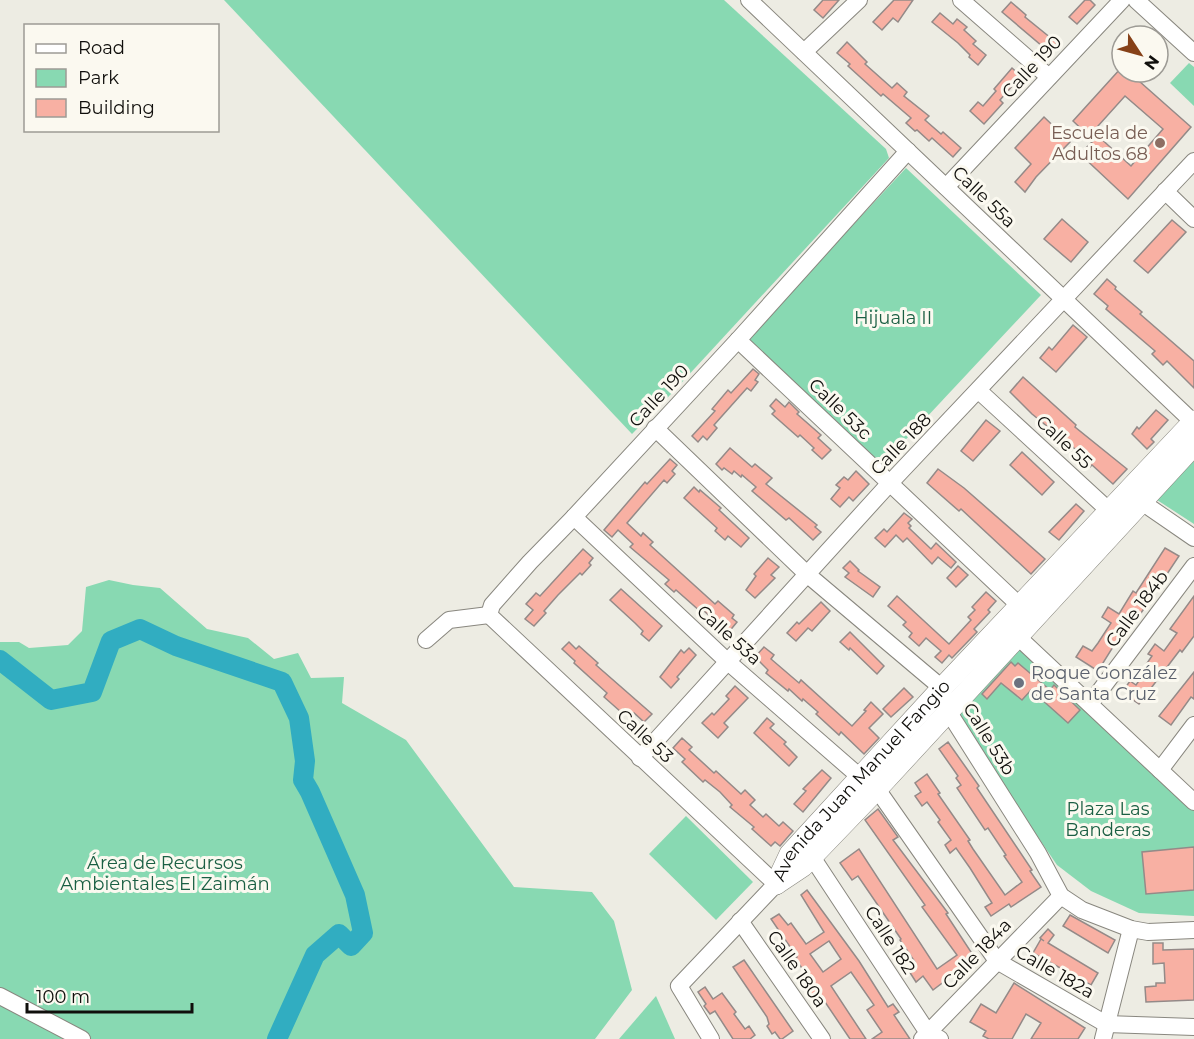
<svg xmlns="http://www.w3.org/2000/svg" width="1194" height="1039" font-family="Montserrat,sans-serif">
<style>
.green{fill:#88d9b2}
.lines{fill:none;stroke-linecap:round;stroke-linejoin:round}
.river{stroke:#31adc1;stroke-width:20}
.building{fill:#f8b0a3;stroke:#948a88;stroke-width:1.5;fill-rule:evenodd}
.minor-casing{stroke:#89877f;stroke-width:18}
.major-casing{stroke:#89877f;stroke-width:22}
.minor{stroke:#fff;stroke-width:16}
.major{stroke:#fff;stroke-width:21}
.education-dot{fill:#8d6e63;stroke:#fbf9f0;stroke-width:2}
.worship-dot{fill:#6b7280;stroke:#fbf9f0;stroke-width:2}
.labels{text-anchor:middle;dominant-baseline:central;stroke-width:6;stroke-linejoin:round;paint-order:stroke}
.street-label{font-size:18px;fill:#100f0c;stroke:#fbf9f0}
.education-label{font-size:18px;fill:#785e54;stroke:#fbf9f0;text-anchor:end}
.park-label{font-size:18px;fill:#1a5f43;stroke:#fbf9f0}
.worship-label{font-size:18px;fill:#5b616d;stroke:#fbf9f0;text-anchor:start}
</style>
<rect width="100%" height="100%" fill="#edece3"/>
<g class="green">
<polygon points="224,0 724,0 886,149 889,158 672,393 632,434"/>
<polygon points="1189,63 1194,67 1194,106 1170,83"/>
<polygon points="906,168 1041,295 881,466 746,340"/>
<polygon points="1194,453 1194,524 1154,498"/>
<polygon points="109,580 133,585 160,588 207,629 248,638 274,659 298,653 311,678 344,677 342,703 406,740 514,887 592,892 614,921 632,990 595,1039 0,1039 0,642 19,642 29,648 68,645 82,631 86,587"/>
<polygon points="1017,639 1194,807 1194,916 1139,913 1091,891 1057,865 951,710"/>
<polygon points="686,816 753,882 716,920 649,854"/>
<polygon points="656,996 675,1039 619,1039"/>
</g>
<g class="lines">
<polyline class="river" points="0,660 51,700 92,692 111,641 140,629 176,646 282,682 299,718 305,761 303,780 310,792 355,895 363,933 351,946 339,934 315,955 277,1039"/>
</g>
<g class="building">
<polygon points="823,0 839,0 823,18 814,10"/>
<polygon points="894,0 913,0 898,22 893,18 882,30 873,22"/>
<polygon points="1085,0 1090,0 1095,5 1077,24 1069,17"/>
<polygon points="1011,2 1026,15 1025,17 1057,43 1048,54 1041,48 1042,46 1002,12"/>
<polygon points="940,13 953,24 957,19 967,27 964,30 976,41 973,44 986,55 978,65 969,57 970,55 958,43 932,22"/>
<polygon points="847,42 867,62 865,64 892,88 897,83 907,92 904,96 929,116 925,120 941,134 943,132 961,148 953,157 932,138 929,141 917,130 915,131 906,123 911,118 883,94 881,96 848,66 850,64 837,53"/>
<polygon points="1012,68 1021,76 1000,100 1003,103 984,124 970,111 978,102 983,106 996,91 994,89"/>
<polygon points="1121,68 1122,72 1147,72 1139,81 1191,127 1128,199 1080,154 1098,136 1131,166 1163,129 1125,96 1089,136 1073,121"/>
<polygon points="1044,117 1070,142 1036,177 1025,192 1015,182 1031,164 1015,148"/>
<polygon points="1062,219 1088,242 1071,262 1044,239"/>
<polygon points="1172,220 1186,232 1148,273 1134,261"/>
<polygon points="1107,279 1116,287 1115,289 1142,312 1140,314 1194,361 1194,388 1167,361 1163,365 1152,354 1155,351 1106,309 1108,306 1094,294"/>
<polygon points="1073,325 1087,337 1056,372 1040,358 1049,347 1052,350"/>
<polygon points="753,369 759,374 755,380 758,382 751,391 747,388 714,425 717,428 707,440 703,436 698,442 692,436 715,411 712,409 728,390 731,393"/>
<polygon points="1023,377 1076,425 1075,427 1127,469 1113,484 1092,465 1090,467 1082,460 1085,457 1032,414 1010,392"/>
<polygon points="776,399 785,407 789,402 799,412 797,414 821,435 818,438 831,450 822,459 812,450 814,448 800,435 798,437 772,414 775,411 770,406"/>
<polygon points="1156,410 1168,420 1151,439 1154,442 1147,449 1132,434 1137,427 1139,429"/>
<polygon points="986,420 1000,431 973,461 961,451"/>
<polygon points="730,448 752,467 755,464 772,478 766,484 817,525 815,527 821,532 813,540 789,518 786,520 752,491 756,487 742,475 741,477 734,471 732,474 724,468 722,470 716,464"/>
<polygon points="1022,452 1054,482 1042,495 1010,465"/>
<polygon points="670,459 677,465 672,471 675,474 667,483 664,480 627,523 641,536 643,533 653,542 650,545 715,604 718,601 734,615 732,618 737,622 728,633 703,610 701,612 676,590 674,592 665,584 669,580 630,547 633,544 618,530 612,537 604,530 645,482 647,484"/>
<polygon points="938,469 964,488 1045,559 1031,574 961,509 959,511 927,483"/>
<polygon points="856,471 869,484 853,501 849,497 840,507 831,499 840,488 836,485 844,477 848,480"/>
<polygon points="694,487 699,492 700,490 721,508 719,510 749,538 741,547 728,536 725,540 715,531 717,528 684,498"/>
<polygon points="1076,504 1084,511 1059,540 1049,532"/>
<polygon points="904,513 912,519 908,523 911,526 909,528 931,549 936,543 956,562 951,568 938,557 932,564 907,538 903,542 896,535 885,547 875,538 884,529 887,532"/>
<polygon points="1165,548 1179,556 1139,616 1137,615 1119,644 1116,642 1098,671 1076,657 1083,646 1092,651 1098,643 1111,623 1102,617 1108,607 1119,614 1133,591 1136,593"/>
<polygon points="583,549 593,558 589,563 591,565 582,575 580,573 558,595 544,611 546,613 534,626 525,619 533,610 526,604 536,593 540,596"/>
<polygon points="768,558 779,567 771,575 775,578 755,598 746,590 756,576 754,574"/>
<polygon points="850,561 859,570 858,571 880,587 873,597 845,577 849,573 843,568"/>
<polygon points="958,566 968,575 956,587 947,578"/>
<polygon points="621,589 662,626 649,641 641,634 643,631 635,623 610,600"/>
<polygon points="986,592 996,601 988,610 990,612 974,629 977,632 952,658 949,655 942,663 935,657 941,651 926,638 919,646 909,637 912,633 903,625 906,622 888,606 897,596 949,644 971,620 968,617 975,610 972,607"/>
<polygon points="1194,596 1194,636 1182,652 1180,650 1139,704 1129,697 1132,693 1125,688 1130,681 1136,685 1148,668 1145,666 1152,656 1148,654 1155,644 1164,651 1177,633 1170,629"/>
<polygon points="821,602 830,611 812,631 808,628 796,641 787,633 797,622 799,624"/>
<polygon points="850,632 884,666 877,674 850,648 849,650 840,642"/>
<polygon points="569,642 576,649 579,646 598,663 596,665 652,714 644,722 634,713 632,716 624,709 621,712 604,697 607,693 574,663 575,661 562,649"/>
<polygon points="764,647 774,655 771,659 799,683 801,680 852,726 866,711 864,710 871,702 883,714 869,728 879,738 864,754 841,732 839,735 816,714 818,712 803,699 802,701 789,689 788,691 766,673 768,670 755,657"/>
<polygon points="689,648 696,655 677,677 679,679 671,688 660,677 681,650 684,653"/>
<polygon points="1011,662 1015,666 1018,663 1050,690 1054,685 1080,710 1068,723 1031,690 1022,700 1001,683 987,699 982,694"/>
<polygon points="1194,672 1194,699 1191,697 1171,725 1159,716"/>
<polygon points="735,686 748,698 724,723 728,727 718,738 702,723 712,713 714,715 729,699 726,696"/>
<polygon points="904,688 913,697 891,717 883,709"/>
<polygon points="767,718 774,724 770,728 786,742 784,744 797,757 789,766 754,733"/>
<polygon points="682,738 692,747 689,750 714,773 716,771 741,794 745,790 755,800 750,805 763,817 766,814 779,826 783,822 793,831 780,846 775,842 771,846 752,829 754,827 730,807 732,805 720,792 705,780 703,782 682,762 685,759 673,748"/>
<polygon points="948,742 979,786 977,788 1032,870 1030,871 1041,887 1011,907 1009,904 991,916 985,907 992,903 970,868 956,848 950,853 945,845 951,840 938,822 940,820 927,802 922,806 915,796 921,792 915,783 927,774 940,793 938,794 970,840 968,841 973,849 1005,895 1022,882 1004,856 1006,855 988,828 985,830 957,788 961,785 956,778 958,776 939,749"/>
<polygon points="822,770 831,778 803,812 794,804 806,791 803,789"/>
<polygon points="878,809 898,837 893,840 948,913 946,914 975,958 933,990 923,976 916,982 907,968 915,962 900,940 901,939 858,876 852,880 840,863 859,849 937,969 957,955 922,907 925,905 865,820"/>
<polygon points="1194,847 1194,890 1146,894 1142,852"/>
<path d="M807,890L859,961L888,1007L893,1004L899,1012L894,1015L910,1039H872L882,1032L867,1010L874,1005L851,972L831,986L866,1039H850L819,993L812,998L803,985L810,980L795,958L797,957L771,919L779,914L788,925L791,923L806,944L824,932L801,895ZM829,941L841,959L823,972L810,954Z"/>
<polygon points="1070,915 1115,940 1108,953 1063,926"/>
<polygon points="1048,929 1054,935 1048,943 1098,973 1091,985 1033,953 1041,939 1044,941 1040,938"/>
<polygon points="1153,943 1163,943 1163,950 1194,949 1194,1000 1146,1002 1145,987 1156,986 1156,983 1165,983 1164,963 1153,964"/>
<polygon points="744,960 793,1031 782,1039 780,1039 775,1032 772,1034 767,1026 769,1024 767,1017 733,967"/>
<polygon points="1014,983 1085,1028 1078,1039 1031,1039 1041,1023 1026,1014 1012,1039 989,1039 983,1036 986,1031 970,1022 981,1004 996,1013"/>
<polygon points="705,987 713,999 722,993 736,1012 734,1014 745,1029 749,1026 755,1035 750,1039 733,1039 715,1011 710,1014 704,1006 706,1004 698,992"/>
</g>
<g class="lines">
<g class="minor-casing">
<g id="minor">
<polyline points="749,0 1193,422"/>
<polyline points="961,0 1049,77"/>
<polyline points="1136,0 1194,53"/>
<polyline points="804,52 859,0"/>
<polyline points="946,187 1122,0"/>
<polyline points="1165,191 1194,219"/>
<polyline points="738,340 1020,606"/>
<polyline points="979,391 1117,518"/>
<polyline points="655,428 808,575 942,688 948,711 1038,853 1061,896 1082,910 1131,929 1148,932 1194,930"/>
<polyline points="1133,496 1194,538"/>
<polyline points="574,517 728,662 860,777"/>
<polyline points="489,615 492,605 530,562 574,517 738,340 908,151"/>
<polyline points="489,615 776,884 679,986 711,1039"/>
<polyline points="1017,636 1194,802"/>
<polyline points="426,640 449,620 489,615"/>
<polyline points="1090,704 1194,566"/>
<polyline points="640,758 889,484 1194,161"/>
<polyline points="1160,770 1194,725"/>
<polyline points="877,789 997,961 1106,1024 1194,1027"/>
<polyline points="812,857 928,1033 940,1039"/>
<polyline points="740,921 822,1039"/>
<polyline points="0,996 82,1039"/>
<polyline points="922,1039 1061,896"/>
<polyline points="1103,1039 1131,929"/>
</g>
</g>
<g class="major-casing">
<g id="major">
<path id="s1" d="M776,884L790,854L942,688L1194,421"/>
<polyline points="776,884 803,866 877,789 1194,445"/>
</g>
</g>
<use href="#minor" class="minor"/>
<use href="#major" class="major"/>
</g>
<circle class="education-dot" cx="1160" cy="143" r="6"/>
<circle class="worship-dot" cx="1019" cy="683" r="6"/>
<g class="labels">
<g class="street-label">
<text transform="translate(1032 67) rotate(-47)">Calle 190</text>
<text transform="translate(984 197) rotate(44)">Calle 55a</text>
<text transform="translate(659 396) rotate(-47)">Calle 190</text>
<text transform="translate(840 409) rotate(44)">Calle 53c</text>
<text transform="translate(1064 442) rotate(43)">Calle 55</text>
<text transform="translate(901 444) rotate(-46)">Calle 188</text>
<text transform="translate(1137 609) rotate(-53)">Calle 184b</text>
<text transform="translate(729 635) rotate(42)">Calle 53a</text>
<text transform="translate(645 736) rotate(43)">Calle 53</text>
<text transform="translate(989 739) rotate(58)">Calle 53b</text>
<text stroke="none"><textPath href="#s1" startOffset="135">Avenida Juan Manuel Fangio</textPath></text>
<text transform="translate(890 940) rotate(57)">Calle 182</text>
<text transform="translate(977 954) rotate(-46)">Calle 184a</text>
<text transform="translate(797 969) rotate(55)">Calle 180a</text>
<text transform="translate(1055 972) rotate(30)">Calle 182a</text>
</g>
<g class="education-label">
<text x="1148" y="133">Escuela de<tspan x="1148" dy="21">Adultos 68</tspan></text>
</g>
<g class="park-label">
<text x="893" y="318">Hijuala II</text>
<text x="1108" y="809">Plaza Las<tspan x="1108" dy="21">Banderas</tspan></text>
<text x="165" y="863">Área de Recursos<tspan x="165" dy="21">Ambientales El Zaimán</tspan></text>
</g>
<g class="worship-label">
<text x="1031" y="673">Roque González<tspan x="1031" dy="21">de Santa Cruz</tspan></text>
</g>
</g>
<rect x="24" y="24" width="195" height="108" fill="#fbf9f0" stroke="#9d9b95" stroke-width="1.5"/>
<rect x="36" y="44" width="30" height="9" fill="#ffffff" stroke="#9d9b95" stroke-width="1.5"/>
<text x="78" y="54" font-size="18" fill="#100f0c">Road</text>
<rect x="36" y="69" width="30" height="18" fill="#88d9b2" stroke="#9d9b95" stroke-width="1.5"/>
<text x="78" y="84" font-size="18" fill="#100f0c">Park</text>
<rect x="36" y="99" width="30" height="18" fill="#f8b0a3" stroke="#9d9b95" stroke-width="1.5"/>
<text x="78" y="114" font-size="18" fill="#100f0c">Building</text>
<g transform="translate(1140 54) rotate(126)"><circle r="28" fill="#fbf9f0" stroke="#9d9b95" stroke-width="1.5"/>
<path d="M0-4.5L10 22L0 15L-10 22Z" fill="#864118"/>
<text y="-9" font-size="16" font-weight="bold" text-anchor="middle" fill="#100f0c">N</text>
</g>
<path d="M27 1003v9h165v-9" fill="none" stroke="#100f0c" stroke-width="3"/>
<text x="36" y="1003" font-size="18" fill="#100f0c" stroke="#fbf9f0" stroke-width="4.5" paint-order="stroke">100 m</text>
</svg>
